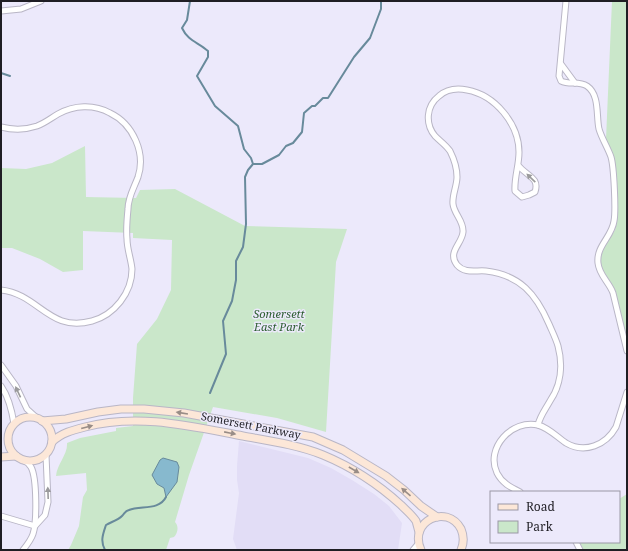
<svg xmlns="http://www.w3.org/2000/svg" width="628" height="551" font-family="'Noto Serif',serif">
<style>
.built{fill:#e2ddf6}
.green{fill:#cae7ca}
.water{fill:#87b9ce;stroke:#688a9b}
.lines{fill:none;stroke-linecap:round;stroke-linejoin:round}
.stream{stroke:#688a9b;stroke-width:2}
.minor-casing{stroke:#b9b6c6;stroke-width:7}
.secondary-casing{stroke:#b9b6c6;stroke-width:9}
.minor{stroke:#fff;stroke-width:5}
.secondary{stroke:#fce7d8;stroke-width:7}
.oneway{fill:#9a9a9c}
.oneway2{fill:#998d87}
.labels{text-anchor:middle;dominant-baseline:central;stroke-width:3;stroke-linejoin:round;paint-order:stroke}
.park-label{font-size:11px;font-style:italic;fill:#2c5d30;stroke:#ece9fb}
.street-label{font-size:11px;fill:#1f1e24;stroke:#ece9fb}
</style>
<rect width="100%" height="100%" fill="#ece9fb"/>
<polygon class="built" points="239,441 308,458 331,468 352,480 374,494 389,506 402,523 398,550 237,550 233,539 239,493 237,480 237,466"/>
<g class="green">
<polygon points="612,1 627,1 627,345 614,291 611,283 603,272 600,260 604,247 615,230 618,213 614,161 606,139"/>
<path d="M85,146L86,197L136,198L140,190L175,189L245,226L347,229L336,262L326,432L277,418L213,407L189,475L175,522C179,526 178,533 174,537L170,538L166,550H68L71,545L79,526L83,497L87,490L86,473L56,476C57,464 68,454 67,443L80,438L116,431V428L133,426V398L137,344L157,319L171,290L172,240L133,238V233L83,231V270L63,272L40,259L12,248H1V168L26,169L52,163Z"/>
<polygon points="627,494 627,550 583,550 580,542 619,542 619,499"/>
</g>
<polygon class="water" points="163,458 177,462 179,467 177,482 166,497 164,488 157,484 152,475 160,460"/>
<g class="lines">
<g class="stream">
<path d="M190,1L187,20L182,28C188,41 198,42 208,51V57L197,76L215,106L238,126L244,149L251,158L253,164L248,170L245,177L246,224L243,247L236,261V280L232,301L223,321L226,354L210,393"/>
<polyline points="1,73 10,76"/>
<polyline points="253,164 262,164 279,155 286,146 293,143 302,132 304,113 312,106 315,106 323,98 328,98 354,57 370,38 381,9 381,1"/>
<path d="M105,550C100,541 103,534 106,525C111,522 118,520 122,516C125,513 125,511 129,510C140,505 159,511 166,497"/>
</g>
<g class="minor-casing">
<g id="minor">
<path d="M566,1L559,76L561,81C569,85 579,81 587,86C600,95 596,116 599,129C602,139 608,148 611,157C614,167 616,211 614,221C612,237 596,246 598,263C599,275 609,282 613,293L627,351"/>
<polyline points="1,11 21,9 41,1"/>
<polyline points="561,64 575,83"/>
<path d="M1,127C13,130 25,130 37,126C45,123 51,118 58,114C74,105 94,104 110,113C133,124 146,153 138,177C134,188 128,197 128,209C127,219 126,229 127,239C127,249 131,259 132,269C132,293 114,315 92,321C49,333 39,294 1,290"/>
<path d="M518,165C526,176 540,177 535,192L529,195L522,197L515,191C514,178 519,166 519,152C519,124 495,95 467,90C457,88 447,89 439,96C426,106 425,124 435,136C440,141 446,145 450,151C454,159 457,168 457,177C457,186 452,195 453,204C454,214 464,221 463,232C462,244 447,252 457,265C465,274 476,270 486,271C520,275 536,294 549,324C552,331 556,339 558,346C563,365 561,385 550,401C545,410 540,416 538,425"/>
<polyline points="1,365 16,386 27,409 37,418"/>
<path d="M1,386C8,396 12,411 14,424"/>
<path d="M520,492C510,487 502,483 497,473C485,448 512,419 538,425C549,428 557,437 566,443C585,454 606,445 616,427L627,392"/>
<polyline points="1,516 35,526"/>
<polyline points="35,526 45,515 48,502 46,455"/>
<polyline points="576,542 580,550"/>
<path d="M23,550C27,545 31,540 33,534C37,522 37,478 31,467C29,464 27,462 24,461"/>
<polyline points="413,550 418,544"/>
</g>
</g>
<g class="secondary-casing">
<g id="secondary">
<circle cx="30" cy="439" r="22"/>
<polyline points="42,421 66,419 98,412 121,409 144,409 184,413 313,437 343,450 386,476 404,490 421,506 437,517"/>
<path d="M52,442C61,433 73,430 85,427C138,413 190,426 243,436C270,441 298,445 323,455C352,467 378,484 401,505C406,510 412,515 416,521C417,524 418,529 419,532"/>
<polyline points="1,457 16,456"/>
<path d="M421,550C408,521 447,503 461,529C464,536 464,543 461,550"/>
</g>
</g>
<use href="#minor" class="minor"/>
<use href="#secondary" class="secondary"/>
</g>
<defs><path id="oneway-solid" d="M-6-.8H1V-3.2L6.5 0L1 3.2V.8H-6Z"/></defs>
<g class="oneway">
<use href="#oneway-solid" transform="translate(531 178) rotate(-136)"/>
<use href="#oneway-solid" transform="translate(18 392) rotate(-115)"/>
<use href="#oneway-solid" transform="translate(48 493) rotate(-92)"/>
</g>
<g class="oneway2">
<use href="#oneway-solid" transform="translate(182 413) rotate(-171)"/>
<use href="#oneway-solid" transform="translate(87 427) rotate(-15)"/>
<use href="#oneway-solid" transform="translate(230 433) rotate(11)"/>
<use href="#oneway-solid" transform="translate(354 470) rotate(30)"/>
<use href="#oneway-solid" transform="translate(406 492) rotate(-139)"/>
</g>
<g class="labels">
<g class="park-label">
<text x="279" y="313">Somersett<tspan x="279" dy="13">East Park</tspan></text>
</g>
<g class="street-label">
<text transform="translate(251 425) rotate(11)">Somersett Parkway</text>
</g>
</g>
<rect width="628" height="551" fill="none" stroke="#1f1e24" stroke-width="4"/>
<rect x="490" y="491" width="130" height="52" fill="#ece9fb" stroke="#9a98a5"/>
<rect x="498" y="504" width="20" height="6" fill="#fce7d8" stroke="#9a98a5"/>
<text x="526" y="511" font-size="12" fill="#1f1e24">Road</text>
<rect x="498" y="521" width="20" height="12" fill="#cae7ca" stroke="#9a98a5"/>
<text x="526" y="531" font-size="12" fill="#1f1e24">Park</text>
</svg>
